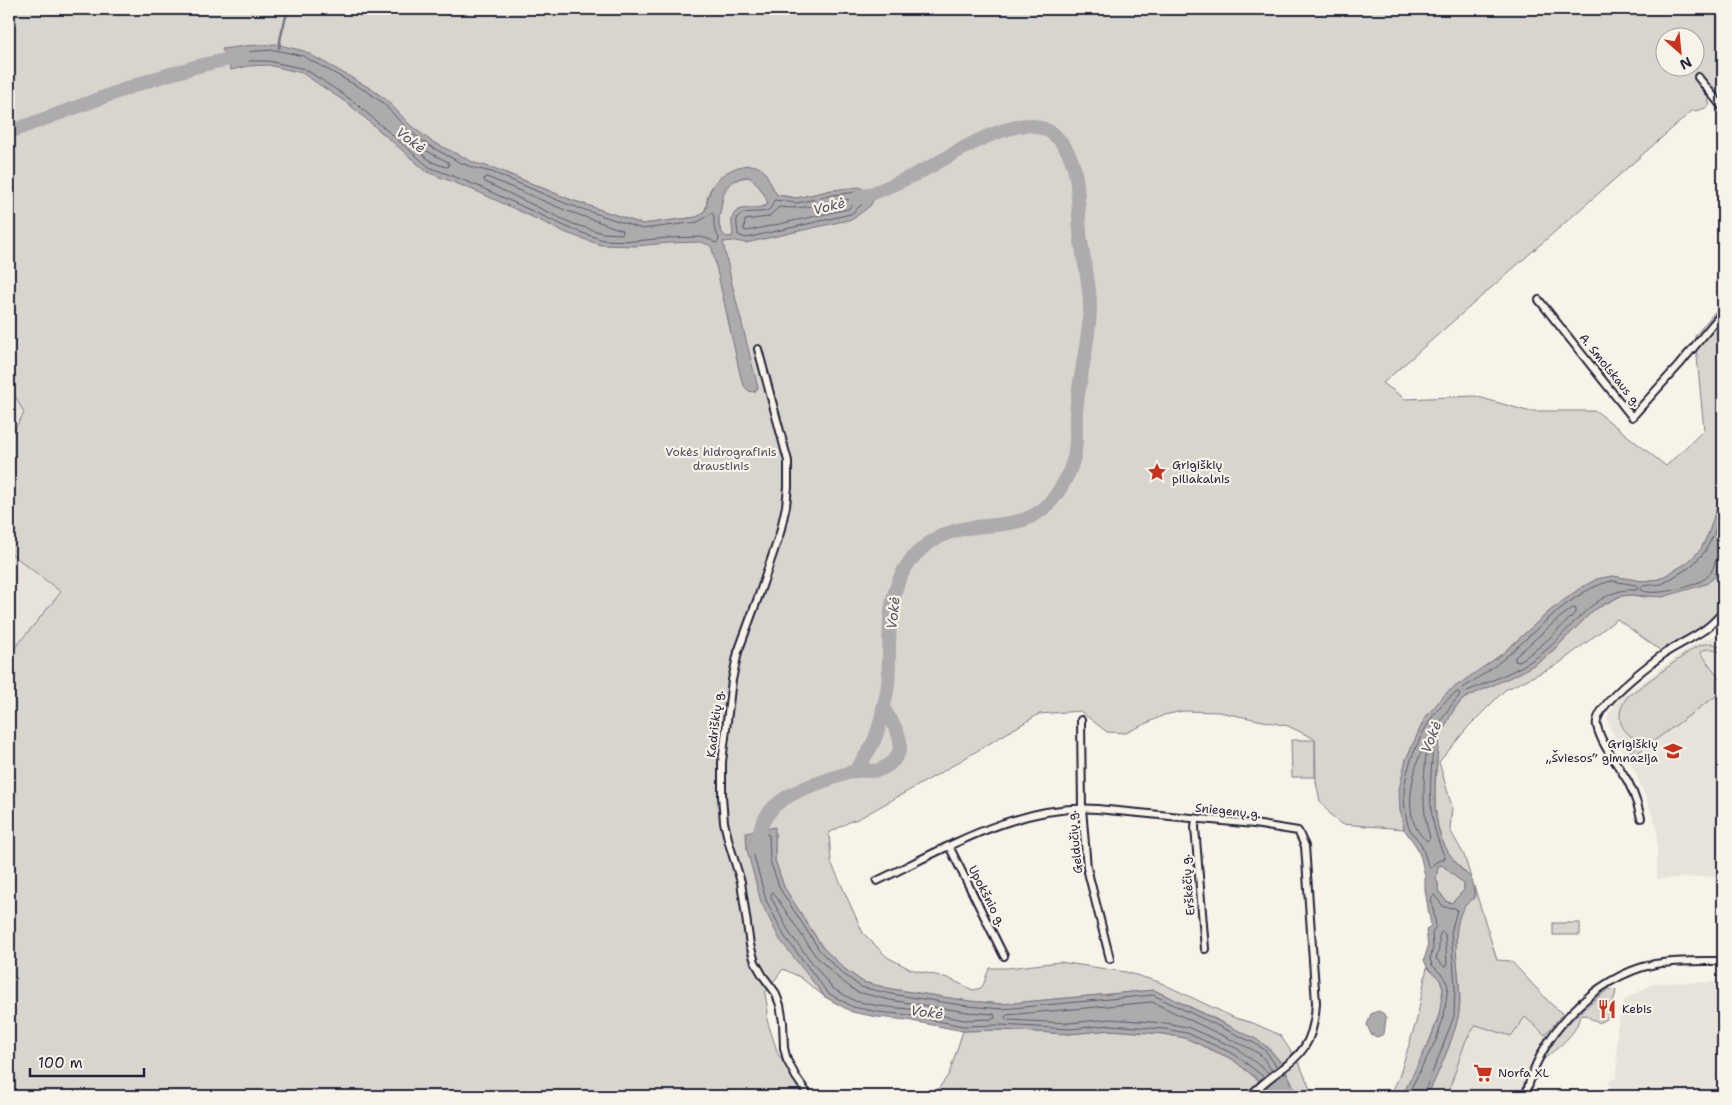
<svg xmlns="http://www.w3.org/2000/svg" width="1732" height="1105" font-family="'Shantell Sans',sans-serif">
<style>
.built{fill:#e7e3db}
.green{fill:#d8d5cf;stroke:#7d7c85;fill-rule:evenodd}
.water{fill:#aeabad;stroke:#76747f;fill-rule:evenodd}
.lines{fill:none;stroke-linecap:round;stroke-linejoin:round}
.shore{stroke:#5a5969;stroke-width:1}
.stream{stroke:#76747f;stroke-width:2.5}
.river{stroke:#aeabad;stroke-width:14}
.street-casing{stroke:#22223b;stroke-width:10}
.street{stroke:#f7f3e8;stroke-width:6}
.labels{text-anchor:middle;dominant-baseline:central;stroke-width:4.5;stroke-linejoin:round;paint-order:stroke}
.street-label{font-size:12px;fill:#22223b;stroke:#f7f3e8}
.park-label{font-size:12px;fill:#504f60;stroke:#f7f3e8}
.poi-label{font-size:12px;fill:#22223b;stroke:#f7f3e8;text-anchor:start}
.water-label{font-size:14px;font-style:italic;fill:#535263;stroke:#f7f3e8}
</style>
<rect width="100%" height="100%" fill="#f7f3e8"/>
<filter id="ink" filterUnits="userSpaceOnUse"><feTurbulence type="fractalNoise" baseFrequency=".02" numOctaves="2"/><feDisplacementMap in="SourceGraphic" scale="10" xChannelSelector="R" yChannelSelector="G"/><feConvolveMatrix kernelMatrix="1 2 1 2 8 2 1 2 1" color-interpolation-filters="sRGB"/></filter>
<g filter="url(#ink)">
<g class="built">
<polygon points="9,384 24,413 9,439"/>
<polygon points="9,552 61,592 9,655"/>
<polygon points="1718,635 1723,636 1723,876 1657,879 1657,827 1636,774 1610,728 1607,717 1617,700 1692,646 1707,638"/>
<polygon points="1722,982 1722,1090 1712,1096 1618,1096 1608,1083 1612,1079 1617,1078 1617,1028 1625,999 1655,983"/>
<polygon points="1525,1017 1546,1037 1531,1066 1519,1096 1447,1096 1466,1040 1476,1025 1511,1036"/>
</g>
<g class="green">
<path d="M9,9H1723V102L1716,94L1708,100L1710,105C1704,109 1699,111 1692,111L1383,383L1405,399L1475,396L1527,411H1596L1666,466L1704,430L1695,336L1723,302V489L1709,532L1701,549L1687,563L1660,579L1642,581L1612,576L1597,579L1579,589L1551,610L1502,654L1485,667L1425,718L1406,759L1400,810L1404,829L1341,824L1332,816L1320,801L1316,782L1315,739L1288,726L1219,712L1183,711L1164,715L1126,733L1107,732L1080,711L1039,714L935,776L858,819L851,821L829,833L831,862L863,933L887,957L910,969L948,978L973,990L981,988C986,982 985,975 990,968H1008L1060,962L1126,972L1159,982L1235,1018L1253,1023L1280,1035L1300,1065L1313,1096H1297L1291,1080L1279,1060L1268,1047L1212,1017L1154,990L1002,1004L969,1001L892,989L863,982L845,969L823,948L784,887L775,860V834L746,840L804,969L825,997L800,977L783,969L765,993L768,1011L767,1020L778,1054L805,1096H9V655L61,592L9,552V439L24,413L9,384ZM1664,38H1694V68H1664ZM499,170L569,199L642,224L697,217C708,211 705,206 708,195C710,189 713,185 717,180L764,172L777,195L797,198L832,190L733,232L732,218L765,206L768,204C766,195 757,182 749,177C729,179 724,188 721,207C719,218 717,224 723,234L606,238Z"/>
<path d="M1723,557C1723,567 1726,596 1723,604C1718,621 1676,642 1661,651L1617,619L1557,665L1505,690L1469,726L1439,762L1452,807L1450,830L1464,855L1471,878C1463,870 1454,862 1448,852C1432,826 1434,792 1437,762C1437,755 1437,746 1439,739C1443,724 1454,708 1465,698L1542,660L1559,645L1594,610L1621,596L1631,595L1645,597L1715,576Z"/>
<path d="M1711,643L1723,647V655C1716,648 1708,647 1700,652L1723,683V691L1629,759L1626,755L1644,742C1621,736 1612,716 1628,696L1694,648L1701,645Z"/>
<polygon points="1291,740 1315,740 1315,777 1292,777"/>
<polygon points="1442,865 1464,884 1464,890 1452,903 1447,902 1438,890 1438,883 1436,880 1438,866"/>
<path d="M1474,886L1497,960L1511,961L1552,1005L1563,1013L1545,1035L1525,1017L1511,1036L1476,1025L1466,1040L1447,1096H1427C1438,1074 1452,1042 1458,1017C1467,985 1439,916 1475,897Z"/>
<rect x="1553" y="923" width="27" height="12"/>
<path d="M1427,967C1433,972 1440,978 1442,985C1449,1008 1414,1075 1402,1096H1390L1399,1077L1417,1019Z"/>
<path d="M1609,989L1616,990L1615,996L1607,1019L1598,1023L1585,1015L1580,1016C1576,1036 1558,1047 1543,1060C1560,1027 1580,1011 1609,989Z"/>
<polygon points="1001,1030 1070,1034 1110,1030 1164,1034 1185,1038 1232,1059 1272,1091 1276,1096 1255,1096 1251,1091 1245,1096 933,1096 949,1074 963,1031"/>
</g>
<g class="water">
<path d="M276,44L304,51L370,88L387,100L410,125L431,141L475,163L494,168L569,199L642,224L697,217C710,210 705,207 709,195C713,179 727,170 742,166C750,164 758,165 764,171C769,178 772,188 777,195L797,198L832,190L859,187L873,194L874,199L870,206L853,219L746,243L735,241L723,242L732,284L758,388L755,392C745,393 742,382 740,374L712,248L709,245L701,242L669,243L635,246L601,245L569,234L476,191L427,172L350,105L302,73L268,65L248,66L231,70L222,49L244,46ZM743,177H749C757,182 766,195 768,204C759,212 735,202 732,219C731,224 733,231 733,236L727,237C715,230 719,218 721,208C722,201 722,193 725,188C729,183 737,180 743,177Z"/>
<path d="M1723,489V557L1715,577L1706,584L1663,597L1631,595L1620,596L1594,610L1559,645L1542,660L1520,673L1465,698L1455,707L1439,739L1435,781V807L1438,828L1442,840L1448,852L1460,868L1471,878L1475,898C1440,915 1466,985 1458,1018C1451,1045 1439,1071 1427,1096H1402L1431,1038L1439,1015L1443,988L1440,980L1427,967L1424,960L1428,947L1426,929L1431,926L1425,890V876L1421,858L1416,846L1404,829L1400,810L1399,789L1406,759L1425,718L1446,693L1502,654L1551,610L1579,589L1597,579L1612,576L1642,581L1659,579L1687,563L1701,549L1709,532ZM1442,865L1464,884V890L1452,903L1447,902L1438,891V883L1436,880L1438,866Z"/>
<path d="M775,827V860L784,887L823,948L845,969L863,982L892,989L969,1001L1002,1004L1154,990L1256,1039C1277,1052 1288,1073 1297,1096H1276L1272,1091L1232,1059L1185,1038L1164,1034L1110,1030L1070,1034L1001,1030L963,1031L907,1020L877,1017L852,1012L825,997L780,940L761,902L747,850L746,833Z"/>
<polygon points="1378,1011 1383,1013 1386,1018 1384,1034 1377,1037 1371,1034 1367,1025 1371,1014"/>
</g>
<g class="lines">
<g class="shore">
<polygon points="275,50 303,56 368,92 383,103 407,129 428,145 459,162 474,168 492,172 567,204 642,229 698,222 712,213 714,216 714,228 719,238 718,242 715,243 711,240 701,237 668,238 635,241 603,240 571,229 478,186 429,167 353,101 305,69 268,61 248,61 235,64 230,55 232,53"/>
<polygon points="425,150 448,162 449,166 446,167 432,162 422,154 422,151"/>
<polygon points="487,177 565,210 622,230 623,233 621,234 603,233 573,224 485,182 484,179"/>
<path d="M858,192L867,197L868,199L851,214L746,238L738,235C738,231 736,223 737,219C741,208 761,215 768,210C772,208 773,203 774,200L797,203L833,195Z"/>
<path d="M853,199L855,200V203L848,209L747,231L744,230L745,220L768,217L779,207C804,211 828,201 853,199Z"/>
<path d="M1723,504L1714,534L1704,553L1690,567L1662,584L1642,586L1640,590C1655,597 1697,587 1708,576C1713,571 1714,564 1717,558L1723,556"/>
<path d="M1612,581L1636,585L1638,589L1636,590C1594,586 1568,636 1537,657C1515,672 1490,681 1465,692L1462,691L1463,688C1478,678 1493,668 1507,656C1535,632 1575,588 1612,581Z"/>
<path d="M1573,608L1576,609V612C1558,631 1540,648 1518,662L1515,661V657L1558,619Z"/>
<path d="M1458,692L1460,695C1449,707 1439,722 1434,737C1432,744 1433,753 1432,760C1429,796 1429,824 1445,857L1444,859L1436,862L1430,868L1428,866C1426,859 1424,851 1421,844C1417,838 1410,832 1408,825C1405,814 1404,802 1404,791C1406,761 1431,705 1458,692Z"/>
<path d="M1424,750L1426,753C1424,782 1421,810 1430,838L1427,841C1406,824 1409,795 1415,771C1417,764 1418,755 1424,750Z"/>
<polygon points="773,892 815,955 838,978 857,992 890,1000 967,1012 994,1014 995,1018 993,1019 964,1020 909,1009 879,1006 855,1001 832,988 790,934 771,897 771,894"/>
<polygon points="1442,932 1445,934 1447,964 1445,967 1436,959 1439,949 1439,936"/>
<polyline points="1269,1073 1238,1049 1187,1027 1165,1023 1110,1019 1069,1023 1007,1020 1005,1017 1007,1015 1152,1002 1251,1049 1261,1055 1272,1071"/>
<polyline points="1264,1077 1234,1054 1187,1033 1165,1029 1110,1025 1070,1029 1001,1025 963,1026 908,1015 878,1012 853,1007 828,993 785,937 766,900 752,849 751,838 767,834 769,835 770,861 780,889 820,951 842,973 861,987 891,994 968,1006 1002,1009 1153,995 1254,1043 1265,1050 1277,1067"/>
<polyline points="1407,1096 1436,1040 1444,1016 1448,986 1444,977 1432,965 1430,959 1433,948 1432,933 1436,926 1431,898 1434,895 1444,907 1455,908 1457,910 1451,932 1455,987 1454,1016 1441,1051 1423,1096"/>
</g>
<path class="stream" d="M279,48C280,35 285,22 288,9"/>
<g class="river">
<polyline points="9,132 150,80 202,65 244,56"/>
<path d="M855,771C872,748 878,737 883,709C885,701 887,693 888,685C891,647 884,604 904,570C917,547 942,532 967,528C999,523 1030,528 1053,499C1062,487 1069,476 1073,461C1078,445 1075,428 1076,412C1079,377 1089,344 1090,310C1091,287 1084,264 1081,241C1077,214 1081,179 1069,154C1063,143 1053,131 1041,128C1037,127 1031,125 1027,125C1022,125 1017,127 1012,128C980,136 953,155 924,170C902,181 879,192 856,199"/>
<path d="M757,849C758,805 791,792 827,780C836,777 846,773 856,771C863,770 872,772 879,770C890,766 902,755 900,742C900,733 888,716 883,708"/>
</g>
<g class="street-casing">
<g id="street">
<polyline points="1698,77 1723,108"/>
<polyline points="1539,300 1632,417 1679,365 1723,312"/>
<polyline points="758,349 788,461 788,487 786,506 780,533 759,595 738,652 732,680 722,762 722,796 724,822 729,843 741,882 750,945 755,962 763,976 775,992 780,1005 783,1022 784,1048 787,1060 796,1077 809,1096"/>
<polyline points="1081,720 1082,808 1087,868 1110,959"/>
<path d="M1641,818C1637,801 1632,786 1622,772C1613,758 1601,743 1597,726C1592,707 1650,664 1665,653C1685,640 1709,632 1723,611"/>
<polyline points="1196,819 1195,827 1205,949"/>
<polyline points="949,846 1004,956"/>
<path d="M877,881C946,848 1018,804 1097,809L1254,824L1298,831L1305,846L1316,1003C1313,1064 1283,1060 1250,1096"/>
<path d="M1526,1096C1537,1037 1594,976 1655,964C1677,960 1701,961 1723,961"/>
</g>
</g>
<use href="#street" class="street"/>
</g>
</g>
<defs>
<g id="sight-bare" transform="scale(1.5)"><path d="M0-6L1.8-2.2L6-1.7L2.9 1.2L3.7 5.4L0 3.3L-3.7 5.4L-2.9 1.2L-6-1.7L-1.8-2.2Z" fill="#c8321e" stroke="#f7f3e8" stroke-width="2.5" paint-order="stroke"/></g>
<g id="school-bare" transform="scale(1.5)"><path d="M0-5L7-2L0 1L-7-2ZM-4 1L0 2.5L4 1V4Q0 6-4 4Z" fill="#c8321e" stroke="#f7f3e8" stroke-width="2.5" paint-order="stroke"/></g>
<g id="restaurant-bare" transform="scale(1.5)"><path d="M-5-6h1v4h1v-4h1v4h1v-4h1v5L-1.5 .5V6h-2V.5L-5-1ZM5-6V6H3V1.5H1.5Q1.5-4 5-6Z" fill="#c8321e" stroke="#f7f3e8" stroke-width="2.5" paint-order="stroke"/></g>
<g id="supermarket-bare" transform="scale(1.5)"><path d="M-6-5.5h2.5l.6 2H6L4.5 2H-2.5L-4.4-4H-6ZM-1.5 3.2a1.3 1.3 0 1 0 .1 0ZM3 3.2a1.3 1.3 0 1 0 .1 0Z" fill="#c8321e" stroke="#f7f3e8" stroke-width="2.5" paint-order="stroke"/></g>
</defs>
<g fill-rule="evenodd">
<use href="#sight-bare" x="1157" y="472"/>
<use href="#school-bare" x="1673" y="751"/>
<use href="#restaurant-bare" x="1607" y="1009"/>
<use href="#supermarket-bare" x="1483" y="1073"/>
</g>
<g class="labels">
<g class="street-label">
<text transform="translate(1610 370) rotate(51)">A. Smolskaus g.</text>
<text transform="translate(715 724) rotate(-83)">Kadriškių g.</text>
<text transform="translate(1228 811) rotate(6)">Sniegenų g.</text>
<text transform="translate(1075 842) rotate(-96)">Geldučių g.</text>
<text transform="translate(1188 885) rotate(-95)">Erškėčių g.</text>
<text transform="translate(987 896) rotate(63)">Upokšnio g.</text>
</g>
<g class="park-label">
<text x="721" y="452">Vokės hidrografinis<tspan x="721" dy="14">draustinis</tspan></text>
</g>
<g class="poi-label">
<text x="1172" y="465">Grigiškių<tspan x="1172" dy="14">piliakalnis</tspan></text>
<text x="1658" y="744" text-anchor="end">Grigiškių<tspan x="1658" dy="14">„Šviesos“ gimnazija</tspan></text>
<text x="1622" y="1009">Kebis</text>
<text x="1498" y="1073">Norfa XL</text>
</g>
<g class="water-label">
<text transform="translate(411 140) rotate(37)">Vokė</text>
<text transform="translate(829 206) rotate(-15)">Vokė</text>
<text transform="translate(893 613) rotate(-84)">Vokė</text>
<text transform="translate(1431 737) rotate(-69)">Vokė</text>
<text transform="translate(927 1012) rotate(7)">Vokė</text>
</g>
</g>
<rect width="1732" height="1105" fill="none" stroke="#f7f3e8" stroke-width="30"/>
<rect x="15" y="15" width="1702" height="1075" fill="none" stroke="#22223b" stroke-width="2" filter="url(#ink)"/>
<g transform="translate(1680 52) rotate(153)"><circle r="24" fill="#f7f3e8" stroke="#a29fa3"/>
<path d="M0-4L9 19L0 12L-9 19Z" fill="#c8321e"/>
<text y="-8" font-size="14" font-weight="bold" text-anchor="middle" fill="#22223b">N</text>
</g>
<path d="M30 1068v8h114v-8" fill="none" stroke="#22223b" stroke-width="2.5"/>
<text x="38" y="1068" font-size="15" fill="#22223b" stroke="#f7f3e8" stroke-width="4" paint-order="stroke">100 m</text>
</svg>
